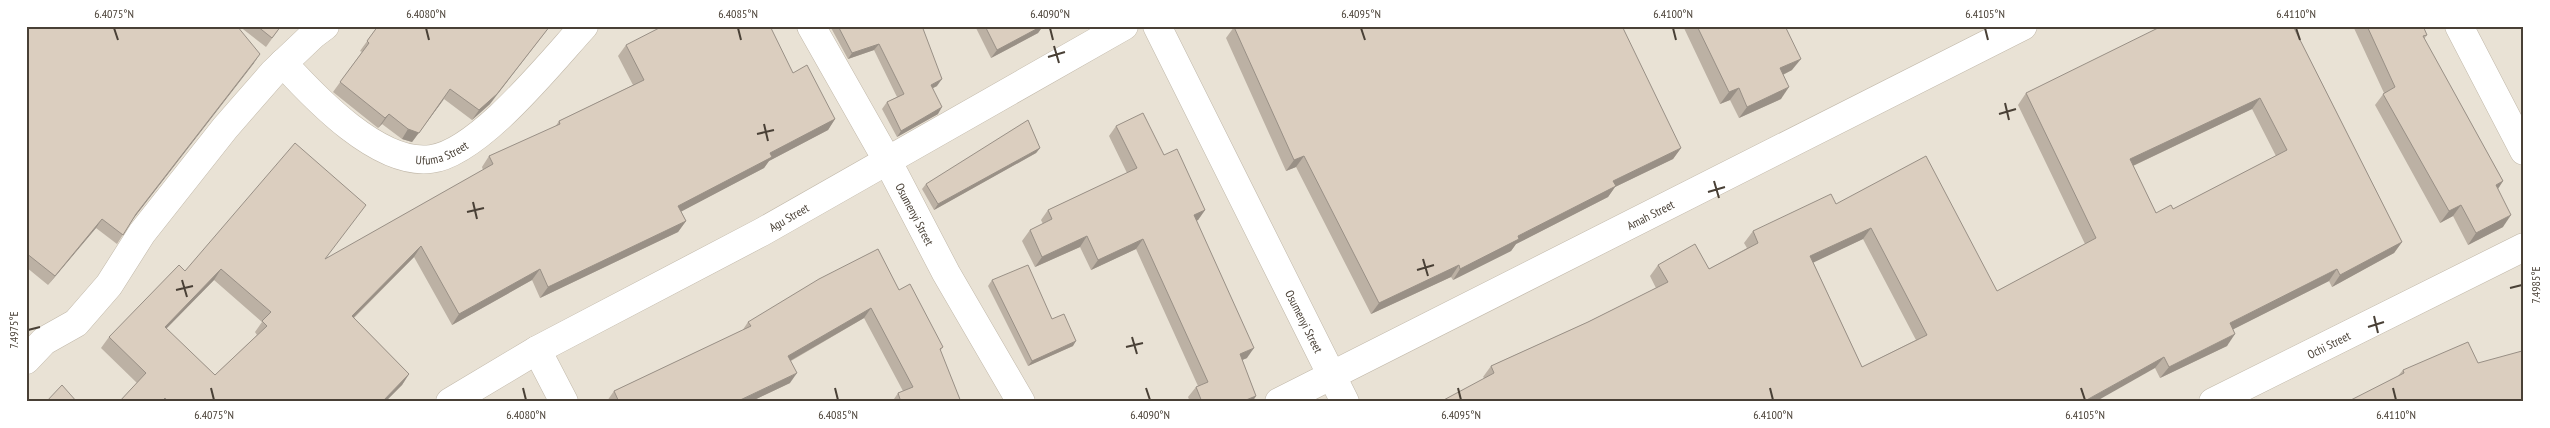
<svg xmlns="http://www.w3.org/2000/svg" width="2550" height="428" font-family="'PT Sans Narrow',sans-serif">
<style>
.residential{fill:#e9e2d5}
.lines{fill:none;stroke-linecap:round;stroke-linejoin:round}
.minor-casing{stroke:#c1b8a9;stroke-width:29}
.minor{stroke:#fff;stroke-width:28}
.wall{fill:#bcb1a4;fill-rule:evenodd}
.shaded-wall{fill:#999086}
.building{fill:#dbcebf;stroke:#999086;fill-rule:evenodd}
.ticks{fill:none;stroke:#494036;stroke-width:2}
.labels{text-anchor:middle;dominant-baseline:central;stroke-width:5;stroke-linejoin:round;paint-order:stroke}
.street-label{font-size:12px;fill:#494036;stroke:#fff}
.neatline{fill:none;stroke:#494036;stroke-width:2}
.ticks-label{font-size:12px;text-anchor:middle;fill:#494036}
</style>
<rect width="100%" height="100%" fill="#f5f0e8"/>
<rect class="residential" x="26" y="26" width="2498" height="376"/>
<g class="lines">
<g class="minor-casing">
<g id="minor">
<path id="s1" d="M811,26L887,160L946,273L1021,402"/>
<path id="s2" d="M1157,26L1345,402"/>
<polyline points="2459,26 2524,151"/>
<path id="s3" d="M283,63C315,98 379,166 431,159C479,153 551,62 584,26"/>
<polyline points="537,350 564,402"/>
<polyline points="26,360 44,341 76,323 109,285 142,233 225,128 273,73 313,35 325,26"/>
<path id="s4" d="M450,402L537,350L762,232L1124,26"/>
<path id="s5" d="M1279,402L2023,26"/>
<path id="s6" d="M2213,402L2524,247"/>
</g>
</g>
<use href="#minor" class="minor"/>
</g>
<g class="wall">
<polygon points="26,26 254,63 133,219 117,244 96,228 48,285 26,267"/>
<polygon points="239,26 281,26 266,47"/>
<polygon points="378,26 490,104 472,120 444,99 412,142 402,139 382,124 378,128 333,92 362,52 360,51"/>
<polygon points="830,26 874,26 937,86 933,88 938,114 897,137 882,109 887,102 897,97 874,50 848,59"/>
<polygon points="975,26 1043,26 1038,33 991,58"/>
<polygon points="1683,26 1785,26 1792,70 1783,75 1781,99 1739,118 1730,100 1720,104"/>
<path d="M2293,26L2402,242L2394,253L2332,287L2329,281L2233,329L2227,346L2160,378L2155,368L1484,378L1483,377L1491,366L1588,322L1656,288L1650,276L1658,265L1709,269L1747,248L1744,243L1753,231L1836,204L1997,291L2085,244L2018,105L2026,93ZM2252,109L2276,156L2173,209L2156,213L2133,166ZM1863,239L1916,340L1862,367L1813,262Z"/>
<polygon points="2353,26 2423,26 2427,35 2424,39 2503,181 2498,189 2503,227 2468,245 2453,216 2440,223 2375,105 2384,93"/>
<polygon points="1234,27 1681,148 1673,159 1615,187 1608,197 1516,244 1511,251 1453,280 1451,277 1371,314 1296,167 1286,171 1226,38"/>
<path d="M626,45L793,73L835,119L828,130L769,161L764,168L681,211L686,221L678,232L540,298L532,280L452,325L414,257L354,318L409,374L402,385L385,402H119L137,383L101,348L109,337L185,271L326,259L483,170L482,167L489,156L555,127L559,121L633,85L618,56ZM214,280L262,322L255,332L257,335L215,375L166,329Z"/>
<polygon points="1116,126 1164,155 1205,210 1198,220 1196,221 1247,358 1242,360 1256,396 1252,402 1190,402 1188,397 1196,387 1198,386 1136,249 1091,270 1080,247 1035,267 1022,241 1030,230 1043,224 1041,220 1048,210 1127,173 1109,136"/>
<polygon points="1040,148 1036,153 934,210 922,189 926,184"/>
<polygon points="992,280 1052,319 1073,346 1028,366 988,286"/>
<polygon points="899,290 943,347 940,351 961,402 892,402 898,393 903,391 864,318 791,361 790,383 750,402 607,401 614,391 742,331 748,322"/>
<polygon points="2478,363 2398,376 2403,370"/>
</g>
<g class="shaded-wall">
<polygon points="550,26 490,104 472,120 479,110"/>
<polygon points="1042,26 1043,26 1038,33 991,58 997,50"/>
<polygon points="879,44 874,50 848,59 852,53"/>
<polygon points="260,54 254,63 130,223 136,214"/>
<polygon points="1801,59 1792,70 1772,80 1780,68"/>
<polygon points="942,79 937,86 927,91 931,85"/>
<polygon points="1789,87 1781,99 1739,118 1747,107"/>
<polygon points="1739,88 1730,100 1720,104 1729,92"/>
<polygon points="2260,98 2252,109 2122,171 2130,159"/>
<polygon points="444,99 412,142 402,139 408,129"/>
<polygon points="942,107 938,114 897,137 901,131"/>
<polygon points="389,114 382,124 378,128 385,118"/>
<polygon points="835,119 828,130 769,161 764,168 671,217 678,206 770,153"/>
<polygon points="1040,148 1036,153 934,210 938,204"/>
<polygon points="1681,148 1673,159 1615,187 1608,197 1516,244 1511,251 1453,280 1460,269 1613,181"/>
<polygon points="1304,156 1296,167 1286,171 1294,160"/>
<polygon points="2503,181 2495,193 2496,185"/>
<polygon points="2461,205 2453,216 2440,223 2449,211"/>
<polygon points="1205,210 1198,220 1186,225 1194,215"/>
<polygon points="2511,215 2503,227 2468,245 2476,233"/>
<polygon points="102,219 96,228 48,285 55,276"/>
<polygon points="686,221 678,232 540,298 548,287"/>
<polygon points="1871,228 1863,239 1802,268 1810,256"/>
<polygon points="1087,236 1080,247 1035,267 1042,257"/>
<polygon points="1143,239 1136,249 1091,270 1098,260"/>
<polygon points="2402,242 2394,253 2332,287 2340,275"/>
<polygon points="421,246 414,257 344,327 352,316"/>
<polygon points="1459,265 1451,277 1371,314 1379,303"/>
<polygon points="221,269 214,280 157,338 165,327"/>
<polygon points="540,269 532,280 452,325 459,314"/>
<polygon points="2337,269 2329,281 2222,335 2230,323"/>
<polygon points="871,308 864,318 781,366 788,356"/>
<polygon points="2235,334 2227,346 2160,378 2169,367"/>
<polygon points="1076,341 1073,346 1028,366 1032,361"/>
<polygon points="1254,348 1247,358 1233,364 1240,354"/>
<polygon points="2164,357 2155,368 2095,402 2083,402"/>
<polygon points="797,373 790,383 750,402 736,402"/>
<polygon points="409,374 402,385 385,402 382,402"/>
<polygon points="1256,396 1252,402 1241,402"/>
</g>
<g class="building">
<polygon points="26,26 237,26 260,54 136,214 123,235 102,219 55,276 26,253"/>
<polygon points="257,26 281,26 272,38"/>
<polygon points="378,26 550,26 497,94 479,110 450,89 419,133 408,129 389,114 385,118 340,82 369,43 367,41"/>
<path d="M663,26H770L793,73L807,65L835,119L770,153L772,157L678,206L686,221L548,287L540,269L459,314L421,246L352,316L409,374L382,402H168L165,398L161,402H119L146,373L109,337L179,265L185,271L295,143L366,205L325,259L493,164L489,156L560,124L559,121L644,80L626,45ZM221,269L271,312L262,321L267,326L215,375L165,327Z"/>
<polygon points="838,26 874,26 875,27 877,26 922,26 942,79 931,85 942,107 901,131 887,102 904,94 879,44 852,53"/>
<polygon points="985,26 1042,26 997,50"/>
<polygon points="1236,26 1622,26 1681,148 1613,181 1616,186 1518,236 1519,239 1460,269 1459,265 1379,303 1304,156 1294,160 1234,27"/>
<polygon points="1697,26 1785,26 1801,59 1780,68 1789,87 1747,107 1739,88 1729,92"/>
<path d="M2162,26H2293L2402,242L2340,275L2337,269L2230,323L2235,334L2169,367L2164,357L2083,402H1440L1494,373L1491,366L1588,322L1668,282L1658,265L1695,244L1709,269L1758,243L1753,231L1831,194L1836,204L1926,156L1997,291L2096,238L2026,93ZM2260,98L2287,150L2173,209L2171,205L2156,213L2130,159ZM1871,228L1927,335L1862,367L1810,256Z"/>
<polygon points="2367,26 2423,26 2427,35 2423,36 2503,181 2496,185 2511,215 2476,233 2461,205 2449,211 2383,94 2395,87"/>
<polygon points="1143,113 1164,155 1177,149 1205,210 1194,215 1254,348 1240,354 1256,396 1241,402 1202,402 1196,387 1208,382 1143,239 1098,260 1087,236 1042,257 1030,230 1052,219 1048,210 1137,168 1116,126"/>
<polygon points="1028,120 1040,148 938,204 926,184"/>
<polygon points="878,249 899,290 910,284 943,347 940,349 961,402 901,402 898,393 913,387 871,308 788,356 797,373 736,402 619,402 614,391 751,326 748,322 819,279"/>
<polygon points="1028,265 1052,319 1064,314 1076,341 1032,361 992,280"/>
<polygon points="2468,342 2478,363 2522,351 2524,357 2524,402 2347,402 2404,373 2403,370"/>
<polygon points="62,385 77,402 46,402"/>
</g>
<path class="ticks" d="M114,28L118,40M426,28L429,40M738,28L741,40M1050,28L1053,40M1361,28L1365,40M1673,28L1676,40M1985,28L1988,40M2296,28L2300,40M1054,46L1059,63M1048,57L1065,52M2005,103L2009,120M1999,114L2016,109M764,124L768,141M757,134L774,130M1714,181L1719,198M1708,192L1725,187M473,202L477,219M467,212L484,208M1423,259L1428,276M1417,270L1434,265M182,280L187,297M2510,288L2522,285M176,290L193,286M2374,316L2378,333M2368,327L2384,322M28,330L40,327M1132,337L1137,354M1126,347L1143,343M211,388L214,400M523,388L526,400M835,388L838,400M1146,388L1150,400M1458,388L1461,400M1770,388L1773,400M2081,388L2085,400M2393,388L2396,400"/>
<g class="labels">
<g class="street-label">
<text stroke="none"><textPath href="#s3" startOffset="194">Ufuma Street</textPath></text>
<text stroke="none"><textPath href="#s1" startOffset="215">Osumenyi Street</textPath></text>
<text stroke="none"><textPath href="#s5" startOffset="416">Amah Street</textPath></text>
<text stroke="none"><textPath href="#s4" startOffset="386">Agu Street</textPath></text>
<text stroke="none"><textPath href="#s2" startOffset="330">Osumenyi Street</textPath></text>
<text stroke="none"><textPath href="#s6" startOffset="129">Ochi Street</textPath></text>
</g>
</g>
<rect width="2550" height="428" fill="none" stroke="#ffffff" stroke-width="55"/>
<rect x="28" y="28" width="2494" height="372" class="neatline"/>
<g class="ticks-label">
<text x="114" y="18">6.4075°N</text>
<text x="426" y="18">6.4080°N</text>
<text x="738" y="18">6.4085°N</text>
<text x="1050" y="18">6.4090°N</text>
<text x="1361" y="18">6.4095°N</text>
<text x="1673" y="18">6.4100°N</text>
<text x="1985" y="18">6.4105°N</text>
<text x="2296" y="18">6.4110°N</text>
<text transform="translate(2536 285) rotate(-90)" y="4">7.4985°E</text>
<text transform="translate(14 330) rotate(-90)" y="4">7.4975°E</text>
<text x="214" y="419">6.4075°N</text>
<text x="526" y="419">6.4080°N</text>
<text x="838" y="419">6.4085°N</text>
<text x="1150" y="419">6.4090°N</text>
<text x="1461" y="419">6.4095°N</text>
<text x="1773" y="419">6.4100°N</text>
<text x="2085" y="419">6.4105°N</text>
<text x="2396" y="419">6.4110°N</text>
</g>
</svg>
